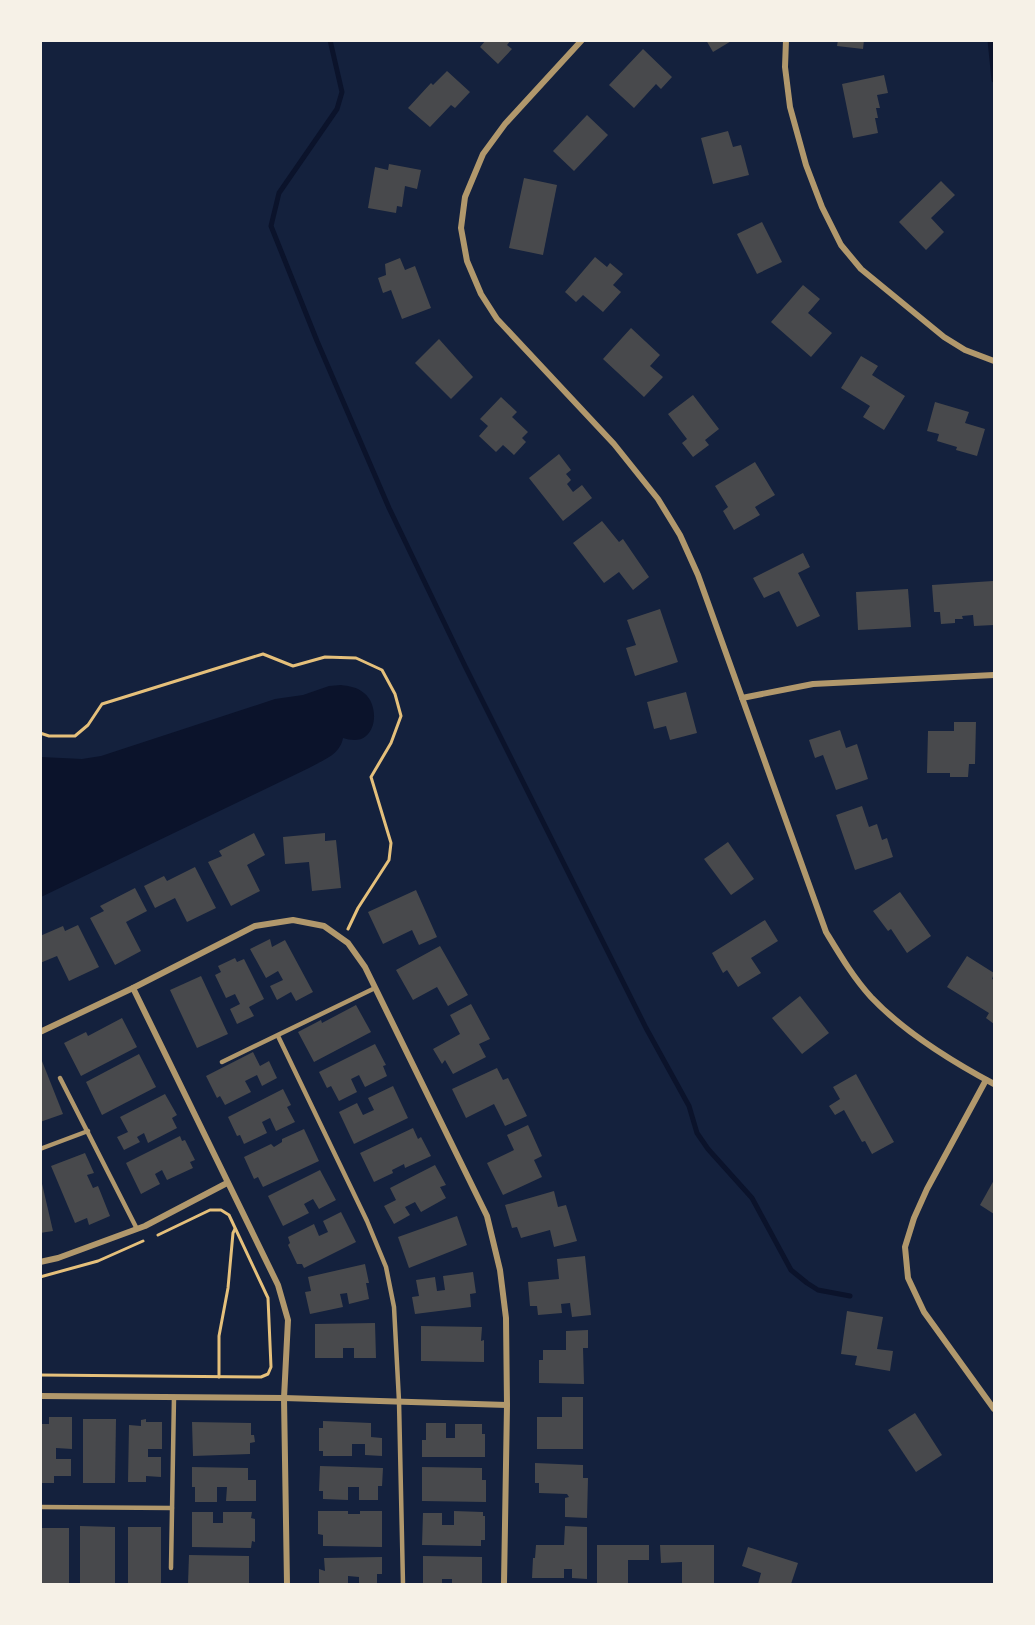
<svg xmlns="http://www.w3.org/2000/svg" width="1035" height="1625" font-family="'PT Sans',sans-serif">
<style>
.water{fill:#0b132b}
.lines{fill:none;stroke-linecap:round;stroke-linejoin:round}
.stream{stroke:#0b132b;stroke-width:5}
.building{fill:#48494c}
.path{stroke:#e5c07b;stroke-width:3}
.service{stroke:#b1986c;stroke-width:4.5}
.minor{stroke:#b1986c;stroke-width:6}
</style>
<rect width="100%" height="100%" fill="#14213d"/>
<path class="water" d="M341,685C349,686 357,687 364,693C376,702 378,726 366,736C359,742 350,740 343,738C340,755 323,760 309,768L41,897V757L82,759L101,756L275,699L303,695L329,686Z"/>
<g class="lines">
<g class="stream">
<polyline points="330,40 342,92 337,109 279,193 271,226 317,341 389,508 465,666 646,1028 689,1106 697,1133 708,1149 752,1198 791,1270 807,1283 818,1290 850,1296"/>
<polyline points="990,40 994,80"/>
</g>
</g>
<g class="building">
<polygon points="486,40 511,40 507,45 512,49 498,64 480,47"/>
<polygon points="706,40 733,40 713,52"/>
<polygon points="838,40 864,40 863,49 837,46"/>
<polygon points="643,49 672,77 661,89 656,84 634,108 609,85"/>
<polygon points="447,71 470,92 455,108 451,105 430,127 408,108 431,83 433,85"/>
<polygon points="884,75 888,93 877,95 880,108 876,108 878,118 875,118 878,133 853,138 842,84"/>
<polygon points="587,115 608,135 574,171 553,151"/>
<polygon points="728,131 733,147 741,145 749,175 713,184 701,138"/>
<polygon points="389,164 421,170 417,189 405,186 402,207 397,206 396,213 368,208 375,167 388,170"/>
<polygon points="524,178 557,185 543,255 509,248"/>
<polygon points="941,181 955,195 931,218 944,232 926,250 899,222"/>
<polygon points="762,222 782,262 757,274 737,234"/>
<polygon points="595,257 607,267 610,263 623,274 613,285 621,292 603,312 583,295 576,302 565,292"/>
<polygon points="400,258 405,270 415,266 431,308 402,319 391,290 383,293 378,278 386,275 385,264"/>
<polygon points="803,285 820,299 808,313 832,333 811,357 771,322"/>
<polygon points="631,328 660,355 650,366 663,377 644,397 603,359"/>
<polygon points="439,339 473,377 451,399 415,363"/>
<polygon points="861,356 878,366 872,375 905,396 884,430 863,417 870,406 841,388"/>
<polygon points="693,395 719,429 705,440 709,445 693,457 682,443 687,439 668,414"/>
<polygon points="501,397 517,412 512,417 528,432 522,438 526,442 514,455 503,445 496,452 479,436 488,426 480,419"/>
<polygon points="935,402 969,412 965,423 985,429 977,456 956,450 957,447 937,441 939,434 927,431"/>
<polygon points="559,454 571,470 566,474 571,480 567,484 573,492 582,485 592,498 563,521 529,478"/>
<polygon points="755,462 775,495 755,507 760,515 734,530 723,511 728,507 715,486"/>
<polygon points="602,521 619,542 623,539 649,577 633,590 619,572 604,583 573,543"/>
<polygon points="803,553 810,567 798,573 820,616 797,627 779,591 764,598 753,578"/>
<polygon points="993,581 994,625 974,626 973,615 962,616 963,619 955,619 955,623 941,624 940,612 934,612 932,585"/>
<polygon points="908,589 911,627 858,630 856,592"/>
<polygon points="660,609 678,662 635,676 626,648 636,645 627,620"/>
<polygon points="686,692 697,733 670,740 666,726 654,729 647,702"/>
<polygon points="954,722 976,722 975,764 969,764 968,777 950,777 950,773 927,773 928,731 954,731"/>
<polygon points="840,730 846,748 857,744 868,779 836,790 823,755 815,758 809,740"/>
<polygon points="862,806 869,827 877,824 882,840 887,838 893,857 855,870 836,815"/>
<polygon points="254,833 265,855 247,865 260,891 231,906 208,862 222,856 219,851"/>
<polygon points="325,833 325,841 336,840 341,888 312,891 309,862 285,864 283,837"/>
<polygon points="728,842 754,879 731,895 704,859"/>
<polygon points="195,867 216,908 187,922 175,898 155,908 144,886 164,876 167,881"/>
<polygon points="135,888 147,911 126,922 141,951 115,965 90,918 104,911 100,906"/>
<polygon points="416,890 437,937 419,945 412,930 383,944 368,912"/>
<polygon points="900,892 931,936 907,953 891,929 888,931 873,911"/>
<polygon points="765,920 778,941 751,958 761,973 738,987 727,970 723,973 712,953"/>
<polygon points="78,925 99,967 69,981 57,956 40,963 40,936 63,926 65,931"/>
<polygon points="270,939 272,947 285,940 313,992 296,1001 291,992 277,1000 270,986 283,980 278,971 266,978 250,949"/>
<polygon points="440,946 468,995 448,1006 437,987 413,1000 396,970"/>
<polygon points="967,956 994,973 992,979 994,980 994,1024 986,1018 989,1013 947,987"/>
<polygon points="235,958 237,962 244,959 264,999 249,1007 254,1016 237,1024 230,1009 240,1004 235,994 226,998 215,975 221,972 218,966"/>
<polygon points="201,976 228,1034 197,1048 170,990"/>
<polygon points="800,996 829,1033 802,1054 772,1018"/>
<polygon points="471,1004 490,1039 479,1044 486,1057 453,1074 445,1060 442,1064 433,1049 460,1034 450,1015"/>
<polygon points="356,1005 371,1032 314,1062 298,1032 321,1020 322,1023"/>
<polygon points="122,1018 137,1047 81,1076 64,1043 86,1032 88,1036"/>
<polygon points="375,1044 386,1065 383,1066 387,1076 365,1087 359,1075 351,1079 357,1092 339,1101 331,1086 327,1088 319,1072"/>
<polygon points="253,1052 260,1066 269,1061 277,1078 262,1086 257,1075 245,1081 251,1092 225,1105 220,1096 217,1098 206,1076"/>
<polygon points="139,1054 156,1087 102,1115 86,1082"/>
<polygon points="40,1056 63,1114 40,1122"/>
<polygon points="497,1068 503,1080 508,1078 527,1116 505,1126 494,1104 466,1118 452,1089"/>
<polygon points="856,1074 894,1142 872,1154 865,1141 862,1142 844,1110 835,1115 829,1106 840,1099 833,1087"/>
<polygon points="393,1086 408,1118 354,1144 339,1112 357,1103 363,1115 374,1110 368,1098"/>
<polygon points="283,1089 291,1105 287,1107 295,1122 276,1131 270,1118 262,1122 267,1133 244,1144 240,1135 237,1136 228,1117"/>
<polygon points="165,1094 177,1115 172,1118 177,1128 148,1143 144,1133 137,1137 140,1142 124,1150 117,1137 128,1132 120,1117"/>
<polygon points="528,1125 542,1156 534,1160 542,1177 503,1195 487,1163 514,1150 507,1135"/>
<polygon points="413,1128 418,1139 421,1137 431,1156 405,1168 404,1164 392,1170 393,1173 374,1182 360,1153"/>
<polygon points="304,1129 319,1161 263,1187 258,1177 254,1179 244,1157 271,1144 274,1147 282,1142 282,1139"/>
<polygon points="180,1136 182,1141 185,1140 195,1160 190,1162 193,1168 167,1180 162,1170 155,1174 160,1184 141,1194 126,1163"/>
<polygon points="85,1153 94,1173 87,1175 93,1188 98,1186 110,1216 89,1225 87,1218 75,1223 51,1166"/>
<polygon points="435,1165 446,1185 440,1187 446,1198 421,1212 415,1202 405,1207 410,1215 394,1224 384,1206 396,1200 390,1188"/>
<polygon points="320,1170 336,1200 319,1209 313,1199 304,1204 309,1213 283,1226 268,1196"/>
<polygon points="40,1175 53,1231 40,1233"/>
<polygon points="994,1180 994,1214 980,1205"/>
<polygon points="554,1191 558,1207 566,1205 577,1241 554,1247 550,1230 521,1238 517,1227 512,1228 505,1205"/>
<polygon points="341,1212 356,1242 304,1268 302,1264 297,1264 288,1245 290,1243 288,1237 314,1224 319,1236 328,1232 323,1221"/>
<polygon points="457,1216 467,1245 409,1268 398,1237"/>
<polygon points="585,1256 591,1315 572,1317 570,1303 561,1304 562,1313 538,1315 537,1306 530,1306 528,1282 559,1279 557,1259"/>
<polygon points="365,1264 369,1283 366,1283 369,1299 349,1304 347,1293 340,1294 343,1307 310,1314 305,1292 311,1291 308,1277"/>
<polygon points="473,1272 476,1293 470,1294 471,1307 415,1314 412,1297 419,1296 416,1280 435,1277 437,1291 445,1290 443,1276"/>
<polygon points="847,1311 883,1317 877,1349 893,1351 890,1371 855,1365 857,1356 841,1354"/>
<polygon points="375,1323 376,1358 354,1358 354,1348 343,1348 343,1358 315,1358 315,1324"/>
<polygon points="421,1326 482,1327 481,1341 484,1340 484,1362 421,1361"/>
<polygon points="588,1330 588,1348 583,1348 584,1384 539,1383 539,1360 543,1360 543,1350 566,1350 566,1331"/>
<polygon points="562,1397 583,1397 583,1449 537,1449 537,1417 562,1417"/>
<polygon points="915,1413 942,1455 916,1472 888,1430"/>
<polygon points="49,1417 72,1417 72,1449 56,1448 56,1459 71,1459 71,1476 54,1476 54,1483 40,1483 40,1424 49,1424"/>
<polygon points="83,1419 116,1419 115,1483 83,1483"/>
<polygon points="146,1419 146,1422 162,1422 162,1449 148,1449 148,1457 161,1457 161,1477 146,1476 146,1482 128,1482 129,1425 141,1426 141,1420"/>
<polygon points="323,1421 371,1423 371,1437 382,1438 382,1456 365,1455 365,1444 352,1444 352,1456 323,1456 323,1451 319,1451 319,1428 323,1428"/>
<polygon points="192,1422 251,1423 251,1435 254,1435 255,1442 250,1443 250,1454 193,1456"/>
<polygon points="426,1423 446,1423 446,1438 455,1438 455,1424 482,1424 482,1434 485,1434 485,1457 422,1457 422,1440 426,1440"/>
<polygon points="535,1463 583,1465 583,1478 588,1478 587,1518 565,1517 565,1498 569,1497 567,1494 539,1493 539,1483 535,1483"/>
<polygon points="320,1466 383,1468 382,1486 378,1486 378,1500 359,1500 359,1487 348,1487 348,1500 323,1499 323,1491 319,1491"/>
<polygon points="192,1467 248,1468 248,1480 256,1480 256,1501 226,1501 227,1487 217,1487 217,1502 195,1502 195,1487 192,1487"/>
<polygon points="422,1467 482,1468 482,1480 486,1480 486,1502 422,1501"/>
<polygon points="318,1511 348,1511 348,1514 360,1514 360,1511 382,1511 382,1547 323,1546 323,1535 318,1534"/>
<polygon points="454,1511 483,1512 483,1516 485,1516 485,1540 481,1540 481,1546 422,1545 423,1513 442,1513 442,1525 454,1525"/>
<polygon points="192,1512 213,1512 213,1523 223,1523 223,1512 252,1512 251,1518 255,1519 255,1542 252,1541 251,1548 192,1547"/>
<polygon points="80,1526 115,1527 115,1584 80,1584"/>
<polygon points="565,1526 587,1527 587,1579 572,1578 572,1569 564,1569 564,1578 532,1578 533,1558 535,1558 536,1545 564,1545"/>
<rect x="128" y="1527" width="33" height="57"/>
<rect x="40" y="1528" width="29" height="56"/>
<polygon points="597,1545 649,1545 649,1560 628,1560 628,1584 597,1584"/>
<polygon points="660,1545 714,1545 714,1584 682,1584 682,1562 661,1563"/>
<polygon points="748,1547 798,1563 791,1584 758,1584 761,1573 742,1566"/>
<polygon points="189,1555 249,1556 249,1584 188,1584"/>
<polygon points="423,1556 482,1557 482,1584 452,1584 452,1579 442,1579 442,1584 423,1584"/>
<polygon points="382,1557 382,1574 377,1574 377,1584 359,1584 359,1577 348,1576 348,1584 319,1584 319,1569 325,1571 324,1558"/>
</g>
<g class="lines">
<g class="path">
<polyline points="40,733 49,736 75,736 88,725 102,704 263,654 293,666 325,657 356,658 382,670 395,694 401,716 391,743 371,777 391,843 389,860 358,908 348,929"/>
<polyline points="40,1277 98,1261 143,1241"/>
<polyline points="40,1375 261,1377 268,1374 271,1367 268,1298 229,1215 221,1210 210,1210 158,1235"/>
<polyline points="219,1377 219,1336 228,1288 233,1233 235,1229"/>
</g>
<g class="service">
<polyline points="278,1036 367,1221 386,1267 394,1307 399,1401 403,1584"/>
<polyline points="222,1062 375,988"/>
<polyline points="60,1078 137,1229"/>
<polyline points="40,1149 88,1131"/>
<polyline points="40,1507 172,1508"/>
<polyline points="171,1568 174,1397"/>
</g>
<g class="minor">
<path d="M582,40L505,124L483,154L465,197L461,228L467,261L481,294L497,319L614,444L658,499L680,535L698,575L826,932C840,955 853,977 871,997C905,1033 951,1061 994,1084"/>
<polyline points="786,40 785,67 790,107 806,165 822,207 841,245 861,269 944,337 965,350 994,361"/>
<polyline points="742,698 813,684 994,675"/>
<polyline points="133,988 278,1285 288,1320 284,1398 287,1584"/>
<polyline points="40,1032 133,988 255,926 293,920 324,926 348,943 365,967 487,1216 500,1270 506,1318 507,1405 504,1584"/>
<polyline points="986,1080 927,1189 914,1218 905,1247 908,1278 924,1312 994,1409"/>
<polyline points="40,1262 58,1258 145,1226 227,1183"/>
<polyline points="40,1396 284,1398 507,1405"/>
</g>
</g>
<rect width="1035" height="1625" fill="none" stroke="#f6f1e7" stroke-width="84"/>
</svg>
